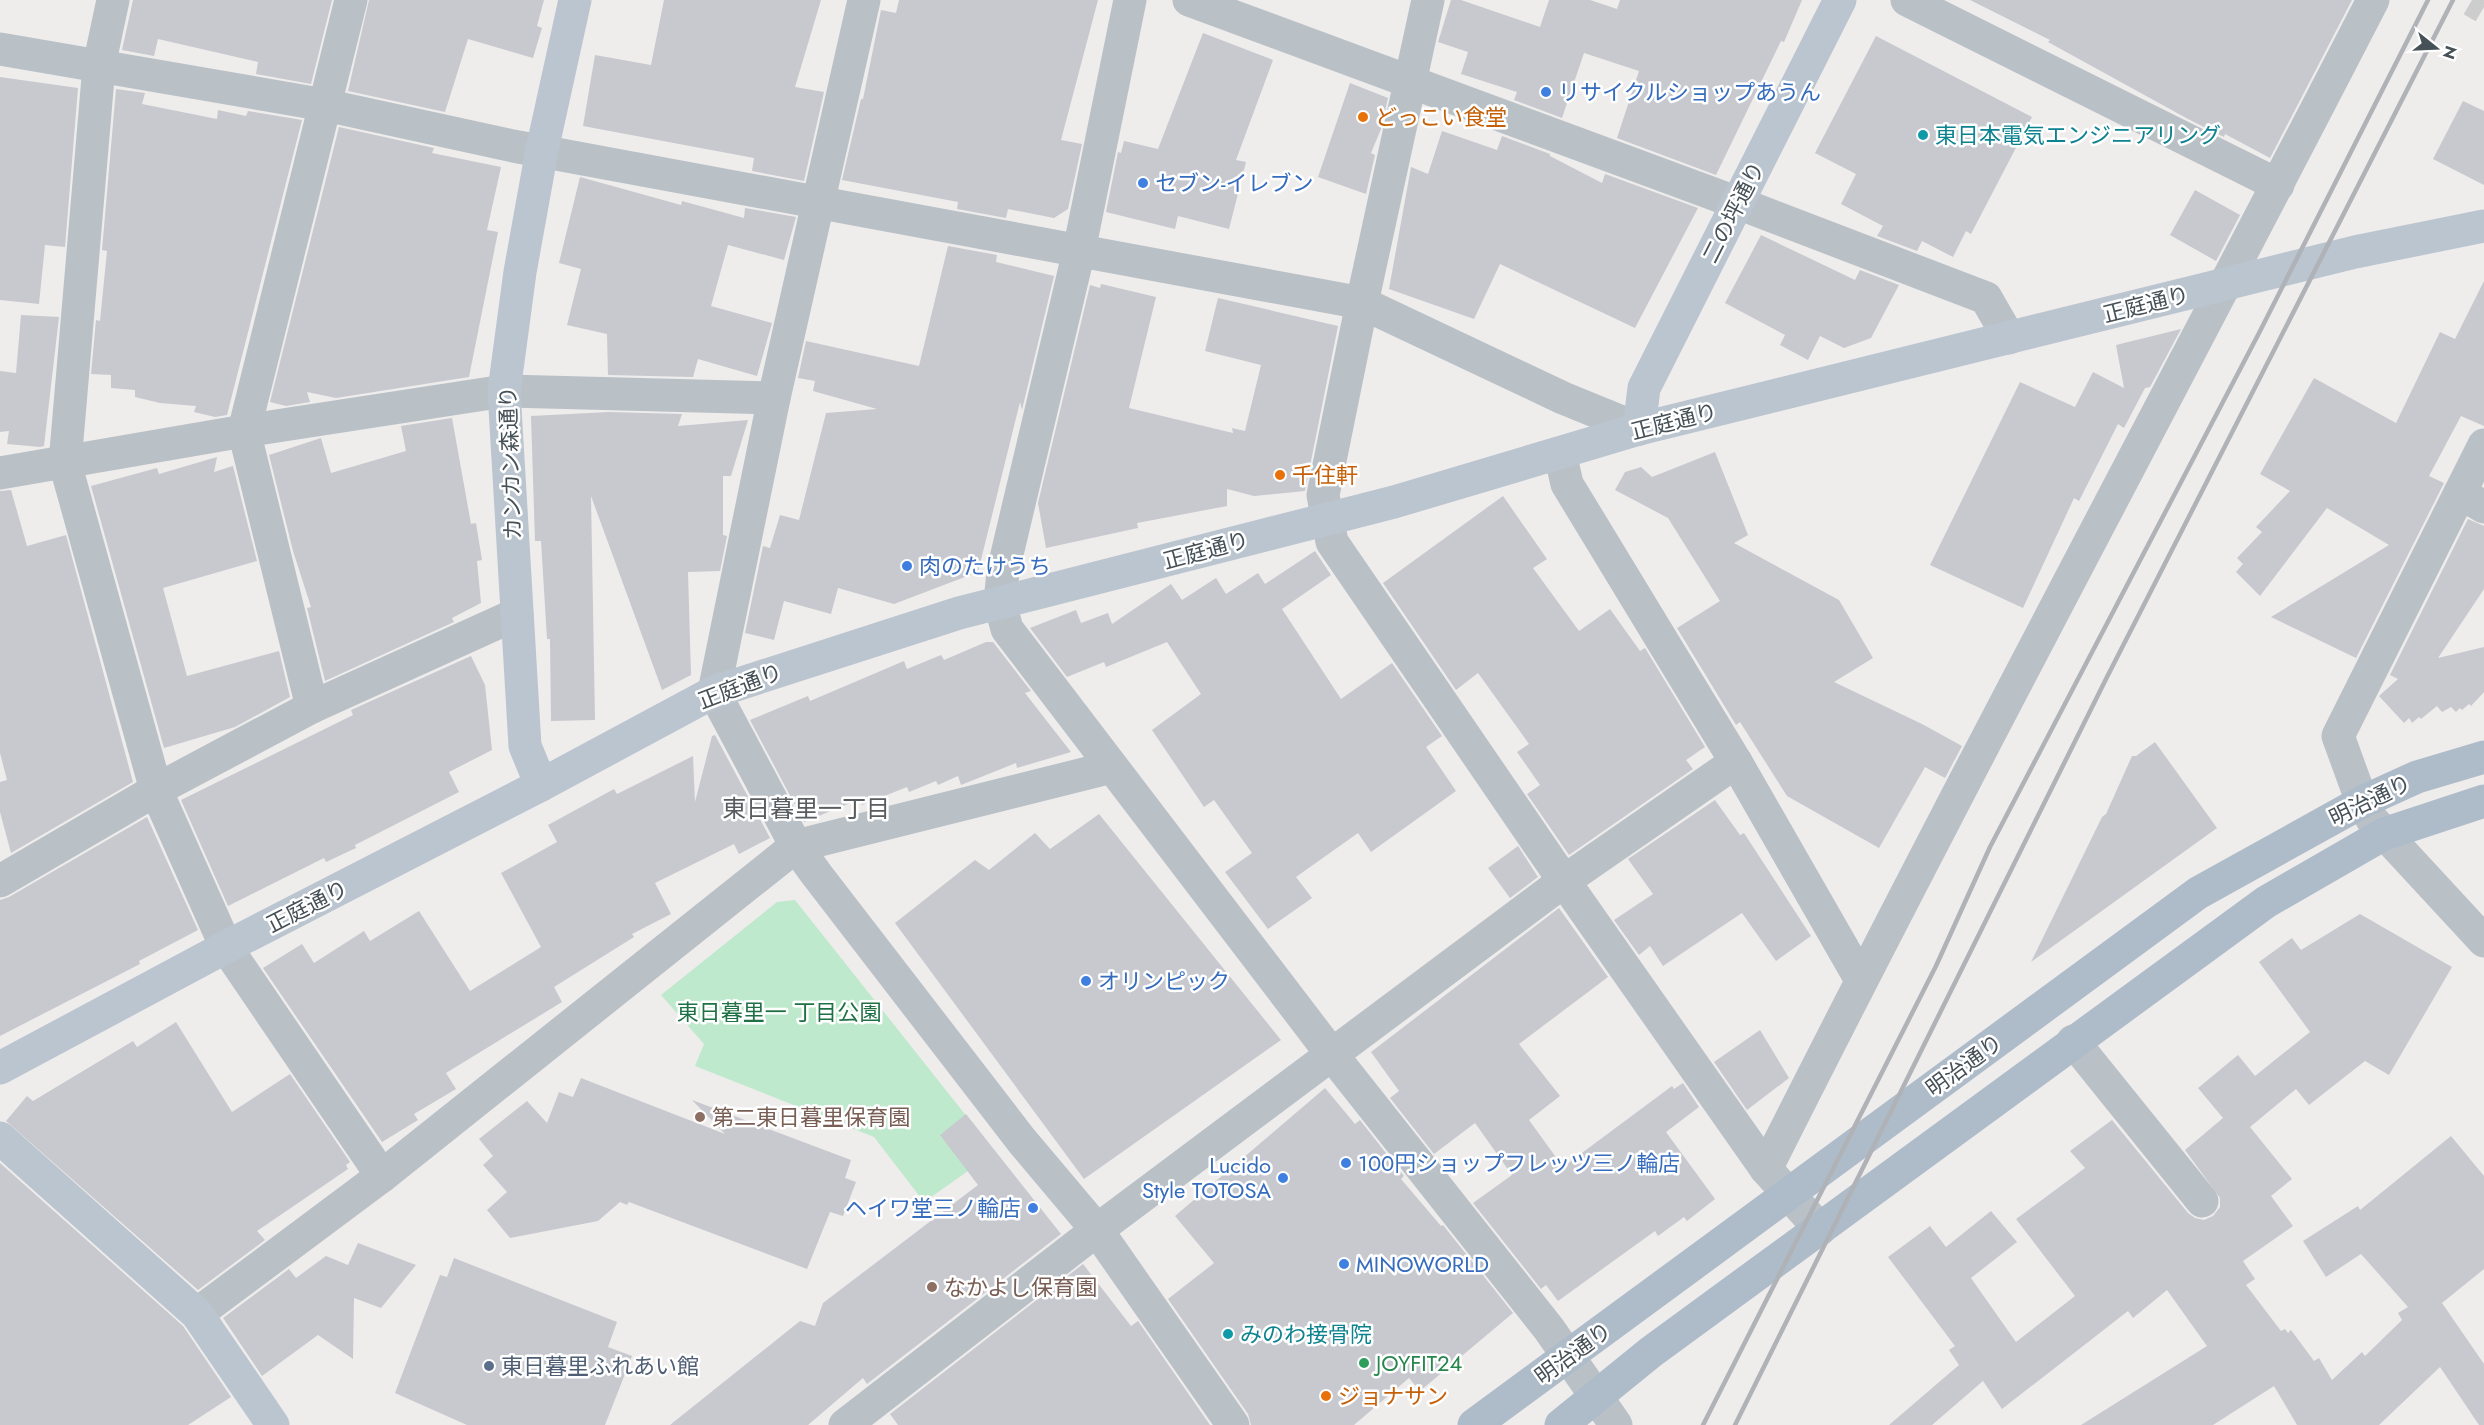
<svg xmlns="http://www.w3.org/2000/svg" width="2484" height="1425" font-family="Jost,'Noto Sans JP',sans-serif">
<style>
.green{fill:#bee9cd}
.building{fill:#c7c9cf}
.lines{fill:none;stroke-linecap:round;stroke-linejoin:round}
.street-tunnel{stroke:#cdcdce;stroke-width:33;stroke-dasharray:33 16;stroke-linecap:butt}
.street{stroke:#b9c1c7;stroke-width:33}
.secondary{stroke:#bbc5cf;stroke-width:33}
.primary{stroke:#aebcc9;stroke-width:33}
.rail{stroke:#afb2b6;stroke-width:4.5}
.shop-dot{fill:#3f7fe0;stroke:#fff;stroke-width:2}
.food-dot{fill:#e8710a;stroke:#fff;stroke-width:2}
.culture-dot{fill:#0f9aa8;stroke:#fff;stroke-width:2}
.education-dot{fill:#8d6e63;stroke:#fff;stroke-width:2}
.leisure-dot{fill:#2e9e5b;stroke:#fff;stroke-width:2}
.service-dot{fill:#5c6f8a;stroke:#fff;stroke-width:2}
.labels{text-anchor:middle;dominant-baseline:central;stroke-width:5;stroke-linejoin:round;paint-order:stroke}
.shop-label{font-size:22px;fill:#366cbe;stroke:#fff;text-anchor:start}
.food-label{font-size:22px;fill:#c56008;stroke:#fff;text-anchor:start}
.culture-label{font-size:22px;fill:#0d838f;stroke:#fff;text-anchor:start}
.street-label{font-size:22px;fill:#465057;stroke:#fff}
.park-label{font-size:22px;fill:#1f7145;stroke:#fff}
.education-label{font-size:22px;fill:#785e54;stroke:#fff;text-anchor:start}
.leisure-label{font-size:22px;fill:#27864d;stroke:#fff;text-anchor:start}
.service-label{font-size:22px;fill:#4e5e75;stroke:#fff;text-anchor:start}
.neighbourhood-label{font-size:24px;fill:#595d60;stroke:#fff}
</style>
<rect width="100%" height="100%" fill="#efecec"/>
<polygon class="green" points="795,900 995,1152 924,1202 874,1137 695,1066 704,1044 661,995 777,902"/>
<g class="building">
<polygon points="133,0 332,0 311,84 256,74 258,62 158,39 154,56 122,50"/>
<polygon points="369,0 544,0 537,26 542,28 533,58 468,39 445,112 348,91"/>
<polygon points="664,0 821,0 795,87 824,92 804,181 752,171 754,158 583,126 595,55 651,65"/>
<polygon points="899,0 1098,0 1061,140 1082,144 1068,209 1054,218 1008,209 1006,218 957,209 958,202 842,180 861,99 863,99 881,10 896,13"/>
<polygon points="1451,0 1461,0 1540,27 1549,0 1590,0 1617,9 1620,0 1802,0 1784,42 1781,41 1716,175 1617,138 1639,71 1584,53 1562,118 1514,100 1517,92 1461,74 1468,52 1438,42"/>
<polygon points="1970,0 2352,0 2270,158 2225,134 2224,137 2188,119 2048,42 2050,40"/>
<polygon points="1203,33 1273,60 1236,160 1246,162 1229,229 1178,216 1175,229 1106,212 1118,152 1121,153 1124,141 1158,149"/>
<polygon points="1876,36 2032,117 1971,234 1966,231 1953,257 1922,241 1917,251 1877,236 1883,226 1841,204 1856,174 1815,153"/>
<polygon points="0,77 78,88 65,247 45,245 39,304 0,300"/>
<polygon points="1350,83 1388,98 1381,129 1371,153 1375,155 1366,194 1318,177"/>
<polygon points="116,89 145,93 142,104 217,119 218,110 246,116 248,111 302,120 227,415 215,417 194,412 196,406 160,403 135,397 135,390 111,388 111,375 91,374 96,320 100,321 107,251 102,250"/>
<polygon points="2463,101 2484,111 2484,185 2433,159"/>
<polygon points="339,127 434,148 432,153 501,167 487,230 498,232 469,377 336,398 307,392 310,402 286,406 270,402"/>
<polygon points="1442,131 1497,150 1502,136 1550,154 1550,156 1602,183 1605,174 1698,208 1635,328 1500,264 1474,319 1389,289 1411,167 1428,174"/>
<polygon points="580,177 681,205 682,201 744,218 745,208 796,217 784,260 728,245 711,306 772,323 757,376 698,359 693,377 608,375 607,334 567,325 581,269 559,263"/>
<polygon points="2195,190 2240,215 2216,261 2170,235"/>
<polygon points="1761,235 1855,280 1860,270 1899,285 1871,338 1844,348 1820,336 1808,360 1780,345 1785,335 1725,303"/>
<polygon points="948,246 997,255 996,262 1054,276 1022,410 1020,402 978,572 894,604 838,588 831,614 784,601 774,640 745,633 763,546 770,548 780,515 799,520 826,413 877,409 813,391 815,381 798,378 806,341 919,366"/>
<polygon points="2484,281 2484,426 2461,416 2429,476 2444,483 2356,658 2271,617 2389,545 2327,508 2260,596 2236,572 2243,564 2237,558 2262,532 2256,527 2290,491 2260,474 2314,378 2396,423 2440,332 2455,339"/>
<polygon points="1101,284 1156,297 1129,408 1233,433 1232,428 1245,431 1261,365 1205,351 1218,298 1338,326 1305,491 1254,496 1227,489 1227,506 1137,523 1138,528 1046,548 1038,503 1090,285 1100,288"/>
<polygon points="21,315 59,317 44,446 40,447 7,444 9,431 0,432 0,371 16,373"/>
<polygon points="2181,329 2150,387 2145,388 2124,428 2118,424 2079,501 2074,498 2023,608 1930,565 2020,382 2075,407 2093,372 2124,388 2116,345"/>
<polygon points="609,412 682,414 678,426 748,420 731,476 723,476 723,535 727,536 720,571 688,572 691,675 662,690 591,496 595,720 551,721 550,639 547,639 541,541 535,541 531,416"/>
<polygon points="452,418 471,524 476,523 482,560 477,561 481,603 452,618 454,622 325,681 307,608 311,607 293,551 269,455 321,438 331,473 406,451 401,426"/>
<polygon points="1715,452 1748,535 1734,543 1839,600 1873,658 1834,682 1922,724 1962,746 1945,778 1925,767 1879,848 1787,796 1740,722 1736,725 1677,628 1720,601 1668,518 1615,490 1625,472 1641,467 1652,477"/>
<polygon points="217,457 214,472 233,466 257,561 163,588 187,676 279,651 290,697 235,727 164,748 91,486 157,468 159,474"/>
<polygon points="11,490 27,546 66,535 133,782 11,853 0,812 0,782 7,780 0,753 0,491"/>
<polygon points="1503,496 1547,559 1533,568 1579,631 1610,609 1640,651 1645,648 1705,747 1686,760 1693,769 1569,855 1527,794 1540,785 1517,752 1529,744 1478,673 1456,690 1383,583"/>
<polygon points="2468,519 2484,526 2484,589 2438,658 2484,647 2484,692 2471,706 2469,704 2462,710 2460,708 2456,712 2451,707 2442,712 2437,706 2421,719 2419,717 2412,723 2409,718 2404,723 2379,696 2398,679 2390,675"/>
<polygon points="1315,551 1331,575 1282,609 1341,699 1392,663 1442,736 1426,747 1456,791 1371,852 1358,833 1296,877 1312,898 1268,929 1225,872 1252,853 1214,800 1204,807 1152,730 1201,694 1167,642 1106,667 1104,662 1067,677 1030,628 1076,610 1081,623 1108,613 1112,624 1171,584 1182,600 1216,578 1226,594 1258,573 1265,584"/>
<polygon points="986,642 993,642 1031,691 1025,693 1071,752 1017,768 1016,763 961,785 958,776 938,785 936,781 909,792 907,787 862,805 860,799 804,822 750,720 808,696 810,701 904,661 907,669 941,655 944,660"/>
<polygon points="471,656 485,685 492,750 449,772 459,792 355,845 356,848 326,862 324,858 228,906 181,800 353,715 351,710"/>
<polygon points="715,735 770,838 739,854 734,844 655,883 671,914 632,934 634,937 554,987 562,1002 446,1073 456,1089 414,1114 418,1120 382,1142 263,968 302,944 314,963 364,931 370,941 419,911 470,991 541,947 501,873 557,842 548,825 614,789 617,794 693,756 695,802 712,736"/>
<polygon points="2155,742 2217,828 2031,962 2102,817 2106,814 2132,756 2136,756"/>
<polygon points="1715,800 1740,835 1744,833 1811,936 1776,961 1742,913 1663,966 1650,946 1639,955 1614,920 1653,894 1628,859"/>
<polygon points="1099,814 1281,1040 1084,1179 895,923 975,860 989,870 1035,833 1050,849"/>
<polygon points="147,817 198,930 139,961 140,964 0,1036 0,900 9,897"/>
<polygon points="1518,846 1538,877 1510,898 1488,868"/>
<polygon points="1559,908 1608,977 1519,1044 1560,1096 1529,1120 1563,1167 1672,1086 1674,1089 1683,1083 1699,1107 1666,1132 1715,1199 1687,1221 1684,1217 1658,1236 1655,1231 1558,1301 1546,1285 1541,1289 1473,1203 1512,1175 1475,1123 1434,1154 1390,1098 1399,1091 1371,1052"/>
<polygon points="2360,914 2452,967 2389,1075 2365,1061 2309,1105 2296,1089 2250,1127 2292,1179 2271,1196 2293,1226 2243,1261 2255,1279 2246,1285 2281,1331 2285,1329 2288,1333 2291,1330 2314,1361 2319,1358 2332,1380 2362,1352 2365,1356 2402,1320 2398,1313 2408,1307 2361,1254 2326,1277 2303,1241 2358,1206 2360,1210 2451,1136 2484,1176 2484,1269 2442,1303 2484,1364 2484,1425 2479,1425 2440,1367 2379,1425 2297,1425 2274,1386 2213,1425 2081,1425 2207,1346 2167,1290 2133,1318 2128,1311 2002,1409 1983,1381 1932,1425 1889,1425 1959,1365 1949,1350 1955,1346 1888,1257 1930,1226 1946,1247 1991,1211 2017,1242 1971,1278 2016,1342 2075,1296 2016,1219 2085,1168 2070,1151 2112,1120 2188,1213 2195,1218 2204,1220 2213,1216 2220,1207 2220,1198 2185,1150 2223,1118 2198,1088 2238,1055 2255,1076 2310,1032 2259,962 2292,938 2301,950"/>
<polygon points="176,1022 232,1112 290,1074 350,1162 346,1165 348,1169 257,1231 265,1240 198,1290 6,1121 27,1096 33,1101 133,1041 137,1047"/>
<polygon points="1760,1030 1789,1078 1747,1110 1714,1062"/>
<polygon points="581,1078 725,1134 692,1100 851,1160 845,1178 856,1182 843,1216 830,1212 807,1269 629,1202 627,1205 620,1202 598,1221 510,1238 487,1210 507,1192 483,1165 493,1156 479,1139 527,1101 547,1123 559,1092 573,1097"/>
<polygon points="1325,1088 1355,1124 1360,1120 1404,1176 1401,1179 1441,1226 1443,1225 1513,1313 1420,1391 1409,1378 1354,1425 1251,1425 1248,1414 1168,1299 1214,1263 1175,1216"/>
<polygon points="966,1114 1061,1234 867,1384 863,1378 808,1425 670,1425 800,1321 815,1326 823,1303 978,1185 940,1135"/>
<polygon points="0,1163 183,1326 231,1397 188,1425 0,1425"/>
<polygon points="358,1243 416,1265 381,1308 354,1298 353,1359 318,1335 262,1376 223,1318 289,1269 296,1278 326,1256 348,1265"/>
<polygon points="454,1258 617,1322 608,1347 632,1356 605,1425 467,1425 395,1393 440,1275 447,1277"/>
<polygon points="1083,1264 1131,1326 1138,1321 1210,1425 898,1425 890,1414"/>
</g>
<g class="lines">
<polyline class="street-tunnel" points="2472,0 2484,7"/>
<g class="street">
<polyline points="113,0 99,66 65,463 156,790 226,947 382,1176"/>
<polyline points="864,0 774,398 714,692 796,846 817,875 1022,1141 1097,1230 1233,1425"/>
<polyline points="1130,0 1079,251 1003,571 1000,603 1007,629 1333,1056 1549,1329 1616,1425"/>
<polyline points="1189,0 1738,203 1986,298 2009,338"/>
<polyline points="1428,0 1362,303 1323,495 1332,542 1564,881 1766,1169 1820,1229"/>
<polyline points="1907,0 2278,185"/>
<polyline points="0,49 325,105 513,146 1362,303 1563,398 1639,429"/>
<polyline points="2484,445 2338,736 2362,802 2373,821 2484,941"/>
<polyline points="1560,453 1567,484 1736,762 1861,980"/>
<polyline points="0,473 244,431 504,391 774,398"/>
<polyline points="2460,493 2484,507"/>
<polyline points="312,707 244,431 351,0"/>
<polyline points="0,881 156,790 312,707 517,614"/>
<polyline points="2073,1041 2202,1201"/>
<path d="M1766,1169C1963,777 2172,390 2373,0"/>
<polyline points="197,1314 382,1176 796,846 1112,767"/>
<polyline points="845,1425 1097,1230 1564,881 1736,762"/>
</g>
<g class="secondary">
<polyline points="1639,429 1644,388 1840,0"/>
<polyline points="541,785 525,746 504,391 520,272 542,150 575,0"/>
<polyline points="0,1068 226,947 541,785 714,692 959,613 1394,502 1639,429 2355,252 2484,226"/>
<polyline points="0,1138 197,1314 273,1425"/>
</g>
<g class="primary">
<polyline points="1474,1425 2198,893 2362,802 2417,777 2484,757"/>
<polyline points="1561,1425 1651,1352 2266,902 2384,834 2484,801"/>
</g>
<g class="rail">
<polyline points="1703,1425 1936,966 1990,847 2258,335 2428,0"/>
<polyline points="1735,1425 2107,677 2453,0"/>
</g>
</g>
<g class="shop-dot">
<circle cx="1546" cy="92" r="6"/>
<circle cx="1143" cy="183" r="6"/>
<circle cx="907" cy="566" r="6"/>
<circle cx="1086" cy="981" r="6"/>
<circle cx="1346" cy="1163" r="6"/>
<circle cx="1283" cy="1178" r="6"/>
<circle cx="1033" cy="1208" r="6"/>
<circle cx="1344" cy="1264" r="6"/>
</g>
<g class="food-dot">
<circle cx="1363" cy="117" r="6"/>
<circle cx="1280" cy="475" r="6"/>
<circle cx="1326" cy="1396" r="6"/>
</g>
<g class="culture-dot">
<circle cx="1923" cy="135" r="6"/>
<circle cx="1228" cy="1334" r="6"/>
</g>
<g class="education-dot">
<circle cx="700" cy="1117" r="6"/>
<circle cx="932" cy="1287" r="6"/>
</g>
<circle class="leisure-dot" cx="1364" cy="1363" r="6"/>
<circle class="service-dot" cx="489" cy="1366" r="6"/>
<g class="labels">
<g class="shop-label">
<text x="1558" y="92">リサイクルショップあうん</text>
<text x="1155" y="183">セブン-イレブン</text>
<text x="919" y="566">肉のたけうち</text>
<text x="1098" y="981">オリンピック</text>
<text x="1358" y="1163">100円ショップフレッツ三ノ輪店</text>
<text x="1271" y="1165" text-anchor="end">Lucido<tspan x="1271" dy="25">Style TOTOSA</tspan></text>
<text x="1021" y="1208" text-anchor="end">ヘイワ堂三ノ輪店</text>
<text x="1356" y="1264">MINOWORLD</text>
</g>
<g class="food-label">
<text x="1375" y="117">どっこい食堂</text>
<text x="1292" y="475">千住軒</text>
<text x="1338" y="1396">ジョナサン</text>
</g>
<g class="culture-label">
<text x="1935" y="135">東日本電気エンジニアリング</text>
<text x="1240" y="1334">みのわ接骨院</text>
</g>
<g class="street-label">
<text transform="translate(1733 212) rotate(-63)">二の坪通り</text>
<text transform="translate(2146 304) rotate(-14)">正庭通り</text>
<text transform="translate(1674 421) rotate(-14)">正庭通り</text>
<text transform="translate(510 463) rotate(-92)">カンカン森通り</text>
<text transform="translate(1206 550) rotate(-15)">正庭通り</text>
<text transform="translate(740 686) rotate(-21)">正庭通り</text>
<text transform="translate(2370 800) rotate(-26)">明治通り</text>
<text transform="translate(307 906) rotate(-27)">正庭通り</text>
<text transform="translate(1964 1065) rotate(-36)">明治通り</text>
<text transform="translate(1573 1353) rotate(-36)">明治通り</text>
</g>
<g class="park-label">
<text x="779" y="1012">東日暮里一 丁目公園</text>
</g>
<g class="education-label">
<text x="712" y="1117">第二東日暮里保育園</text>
<text x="944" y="1287">なかよし保育園</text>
</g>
<g class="leisure-label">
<text x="1376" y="1363">JOYFIT24</text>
</g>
<g class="service-label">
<text x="501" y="1366">東日暮里ふれあい館</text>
</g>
<g class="neighbourhood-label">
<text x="806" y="808">東日暮里一丁目</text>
</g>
</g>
<g transform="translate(2436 48) rotate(108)" stroke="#ffffff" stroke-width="4.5" paint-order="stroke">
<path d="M0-4.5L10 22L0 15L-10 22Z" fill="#465057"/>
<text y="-9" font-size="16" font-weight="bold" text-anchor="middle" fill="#465057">N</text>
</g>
</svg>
